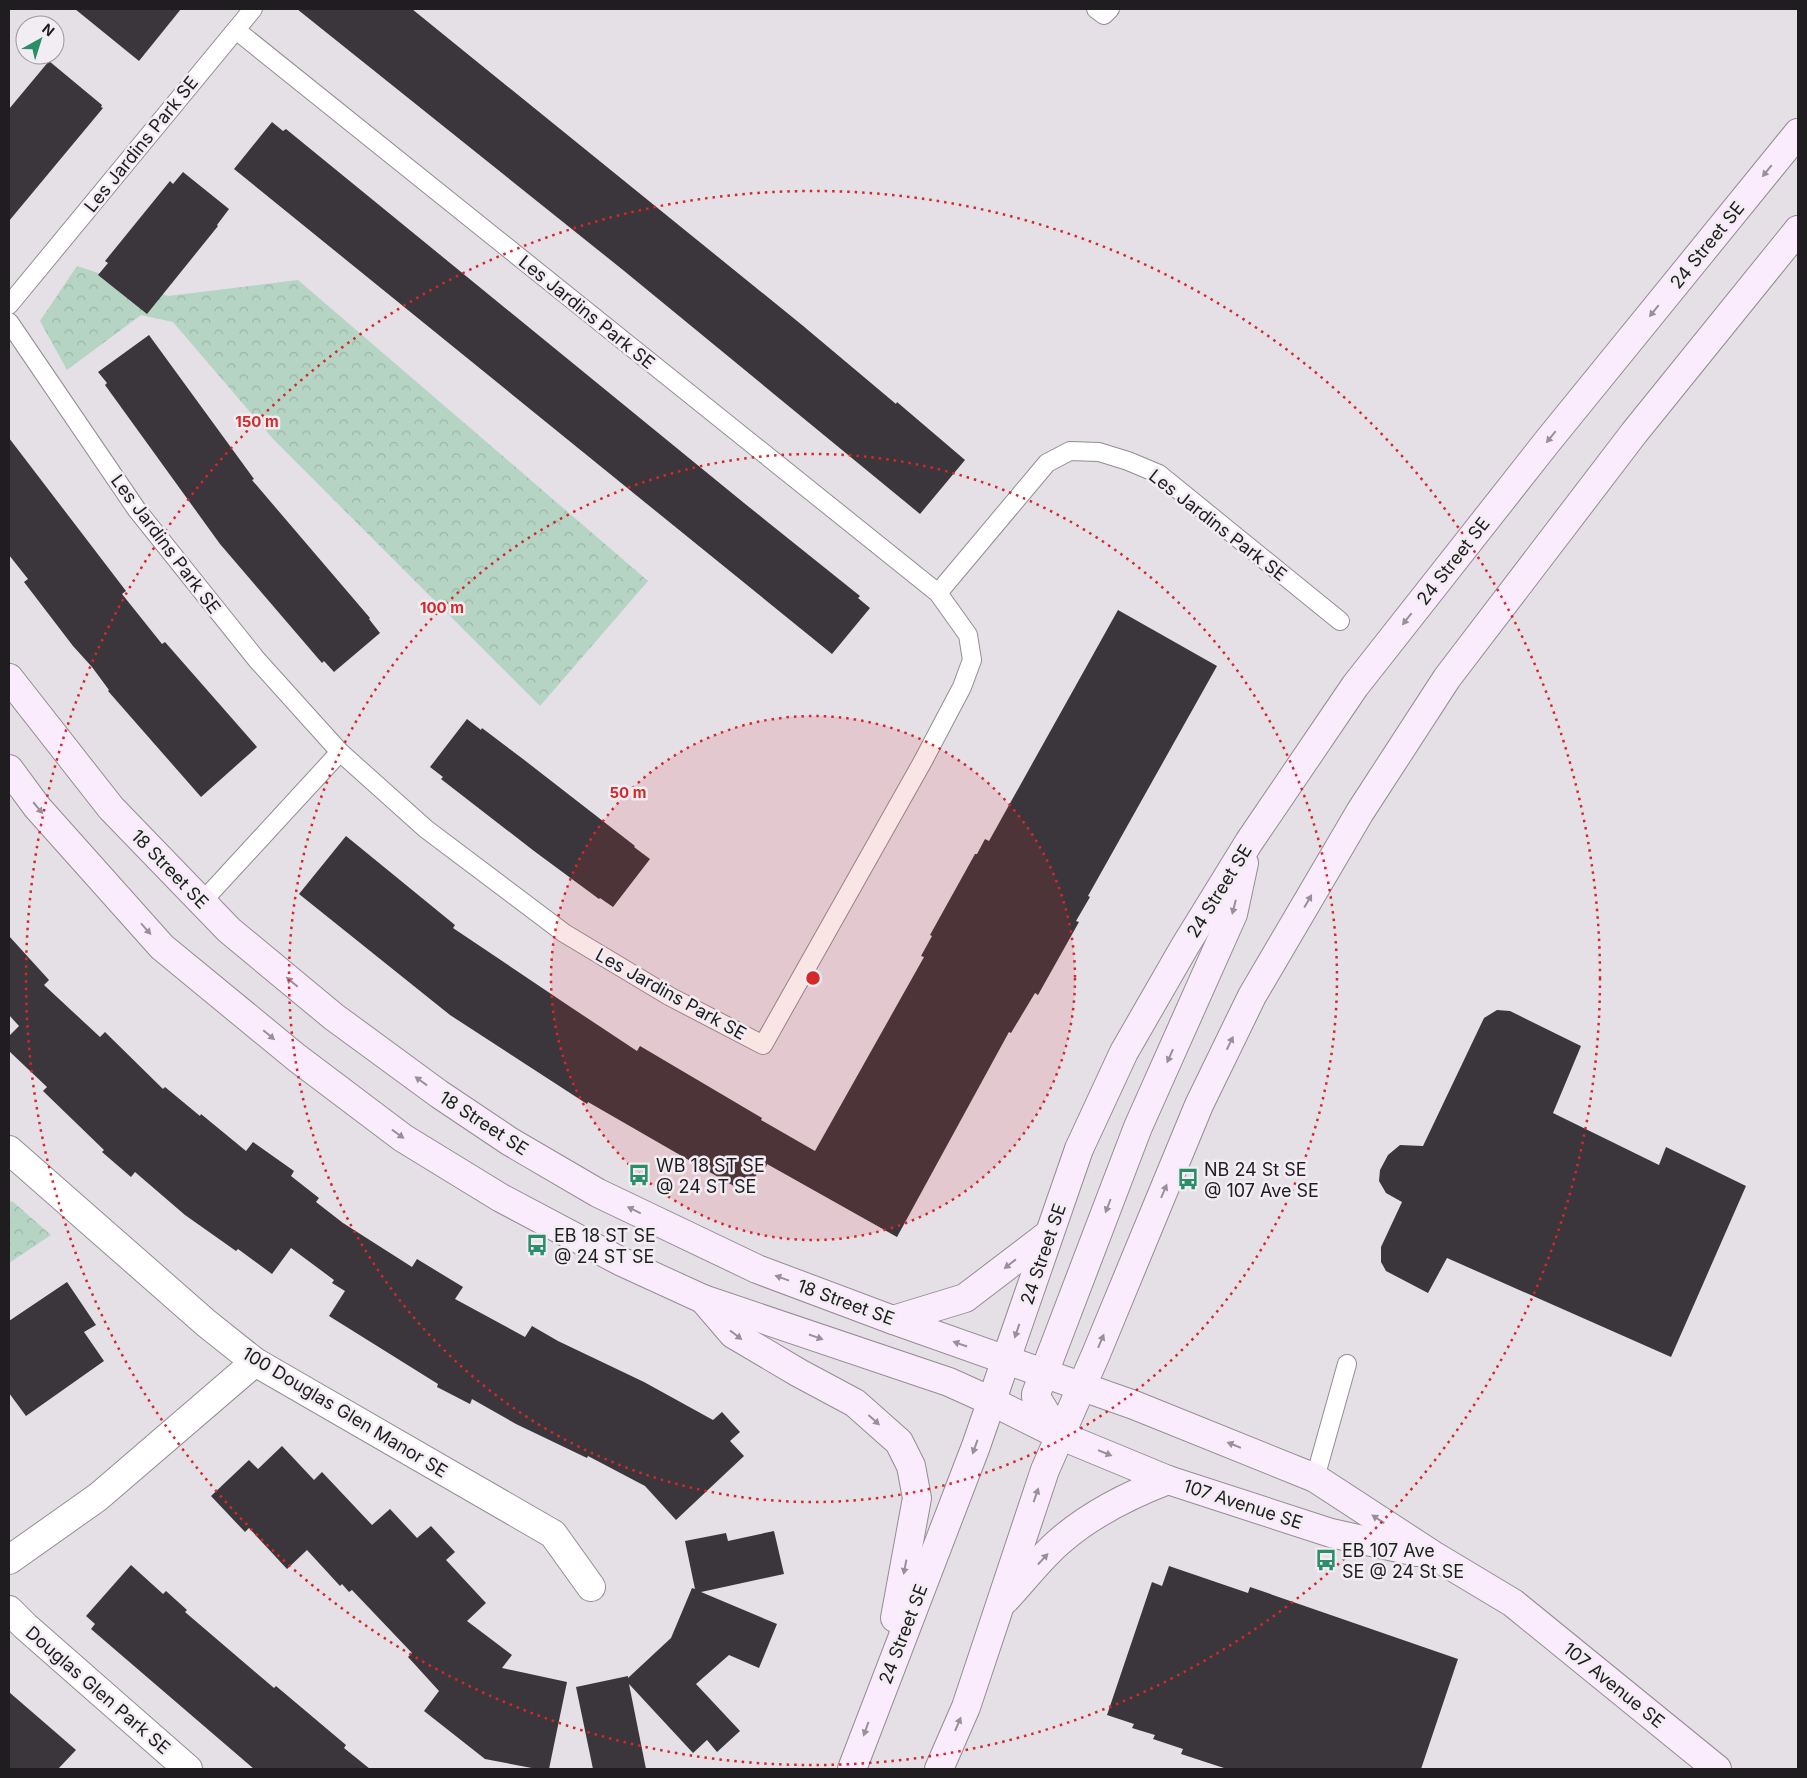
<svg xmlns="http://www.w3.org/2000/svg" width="1807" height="1778" font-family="Inter,sans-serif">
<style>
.park{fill:url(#park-crowns)}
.building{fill:#3b363b}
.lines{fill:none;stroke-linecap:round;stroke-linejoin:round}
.lane-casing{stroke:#938d93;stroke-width:20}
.street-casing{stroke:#938d93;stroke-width:30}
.secondary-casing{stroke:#938d93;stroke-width:30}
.lane{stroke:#fff;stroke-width:18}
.street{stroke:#fff;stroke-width:28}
.secondary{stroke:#fbecfd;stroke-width:28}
.oneway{fill:#988f99}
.ring{fill:none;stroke:#d62828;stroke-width:2.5;stroke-dasharray:2.5 5}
.labels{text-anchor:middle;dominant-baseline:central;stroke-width:5;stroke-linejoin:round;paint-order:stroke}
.street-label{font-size:18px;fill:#1f1d1f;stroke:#f2ecf3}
.poi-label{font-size:18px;fill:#1f1d1f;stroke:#f2ecf3;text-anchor:start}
.centre{fill:#d62828;stroke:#f2ecf3;stroke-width:2.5}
.ring-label{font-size:15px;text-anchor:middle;font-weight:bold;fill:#d62828;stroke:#f2ecf3;stroke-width:5;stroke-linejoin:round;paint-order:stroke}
</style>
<defs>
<pattern id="park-crowns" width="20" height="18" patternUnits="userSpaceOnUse" patternTransform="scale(1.25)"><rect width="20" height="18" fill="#b5d4c4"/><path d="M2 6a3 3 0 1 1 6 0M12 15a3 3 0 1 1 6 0" fill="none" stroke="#9bb6a8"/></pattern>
</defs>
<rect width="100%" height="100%" fill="#e5dfe6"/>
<g class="park">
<polygon points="77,266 168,296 298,280 648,581 540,706 274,440 173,322 141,315 67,370 40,321"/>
<polygon points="12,1201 51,1235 9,1263 9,1203"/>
</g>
<g class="building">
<polygon points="75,9 181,9 139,61"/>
<polygon points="297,9 412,9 802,325 896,404 897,402 965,460 920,514 623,270"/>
<polygon points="49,61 102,105 101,107 103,108 9,221 9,109"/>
<polygon points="272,122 283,131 286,129 744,503 860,596 858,598 870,608 832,654 234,169"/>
<polygon points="183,172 229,209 217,225 218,226 147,314 98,275 108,263 105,261 170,181 173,184"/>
<polygon points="149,335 254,479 252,480 370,618 369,619 380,633 334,672 324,661 322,663 220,544 105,385 107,383 98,372"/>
<polygon points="9,438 126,591 122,594 162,644 165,642 257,747 201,797 108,691 109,690 92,667 73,646 24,582 28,579 9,555"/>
<polygon points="1118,610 1217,666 1088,896 1090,897 1076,921 1079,922 1038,995 1035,993 1011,1033 1009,1032 897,1237 767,1164 766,1167 762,1165 746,1193 588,1102 587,1104 450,1015 299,894 346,836 455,925 453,928 569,1006 637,1051 640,1046 762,1118 761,1120 815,1151 924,957 921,956 932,936 930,935 975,854 977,854 985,839 989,841"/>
<polygon points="467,719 481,730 482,728 523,759 635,846 634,847 650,859 613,907 600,898 599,899 534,851 441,779 443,777 430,767"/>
<polygon points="9,936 49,980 44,985 100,1037 105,1032 163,1089 165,1087 200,1116 201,1114 246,1151 253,1142 294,1171 291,1176 319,1198 316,1202 343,1223 412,1267 417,1259 463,1287 455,1299 525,1337 532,1326 558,1341 644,1382 713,1420 722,1412 740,1432 730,1441 744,1456 676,1520 645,1486 588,1456 587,1458 516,1424 472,1399 470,1404 437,1387 438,1384 329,1316 345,1291 332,1283 334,1280 291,1248 272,1274 238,1249 236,1251 185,1215 135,1172 131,1177 102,1152 104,1150 43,1091 47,1087 9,1051 9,1036 19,1026 9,1015"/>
<polygon points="1497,1010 1510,1011 1581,1046 1553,1113 1659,1165 1666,1147 1746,1186 1671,1357 1447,1258 1428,1293 1386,1271 1381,1262 1381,1247 1402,1202 1386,1193 1379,1181 1380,1170 1388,1155 1400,1145 1423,1146 1484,1018"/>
<polygon points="67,1282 96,1325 84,1332 104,1361 26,1416 9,1393 9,1321"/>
<polygon points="282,1446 314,1480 322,1472 372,1525 390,1509 417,1538 431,1526 455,1552 446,1560 486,1603 467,1621 512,1655 502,1668 567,1682 549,1769 537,1769 485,1759 424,1711 439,1691 408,1657 412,1653 352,1590 349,1592 342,1584 340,1586 307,1550 287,1569 249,1528 245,1532 211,1496 249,1460 258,1469"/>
<polygon points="774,1531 784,1574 701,1592 777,1624 759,1668 729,1655 696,1684 740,1731 717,1752 707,1740 693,1753 629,1684 646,1769 593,1769 576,1687 628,1676 628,1678 671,1638 692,1588 695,1589 685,1541 726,1533 728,1541"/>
<polygon points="131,1565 163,1594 166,1591 187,1610 185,1612 274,1688 276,1686 346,1745 344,1748 370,1769 254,1769 91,1629 95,1624 86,1616"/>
<polygon points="1169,1566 1248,1593 1250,1587 1458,1659 1421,1769 1227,1769 1181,1754 1183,1749 1153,1739 1155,1735 1132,1728 1134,1724 1107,1715 1152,1582 1162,1586"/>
<polygon points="9,1692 76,1750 58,1769 9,1769"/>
</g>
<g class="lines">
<g class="lane-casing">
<g id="lane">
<polyline points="1096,9 1104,15 1110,9"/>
<polyline points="9,305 253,9"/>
<polyline points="9,322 137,510 257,660 340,752 426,829 564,933 669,996 763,1045 923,761 962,687 972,660 968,635 938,593 236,30"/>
<polyline points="938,593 1047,463 1070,451 1099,452 1128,461 1159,474 1340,621"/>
<polyline points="201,903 340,752"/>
<polyline points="1315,1478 1347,1364"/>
</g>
</g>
<g class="street-casing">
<g id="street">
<polyline points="9,1150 206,1323 255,1362 553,1534 591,1587"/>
<polyline points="9,1560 98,1497 255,1362"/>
<polyline points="9,1610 25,1626 188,1769"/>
</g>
</g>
<g class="secondary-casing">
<g id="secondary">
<polyline points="9,678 111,808 229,930 334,1017 439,1094 509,1141 598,1193 757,1269 893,1320 1134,1405 1315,1478 1433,1555 1513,1603 1717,1769"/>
<polyline points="9,769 37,807 162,947 297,1058 403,1138 501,1198 620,1261 703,1299 949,1382 991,1401 1059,1435 1168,1480 1331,1533 1417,1552"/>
<polyline points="703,1299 733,1334 799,1373 855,1403 899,1442 911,1466 917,1498 895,1618"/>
<polyline points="893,1320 965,1298 1049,1234"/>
<polyline points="1059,1435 1036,1397 1036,1394 1138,1127 1233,914 1244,863"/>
<path d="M1005,1600C1023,1581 1040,1558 1060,1541C1092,1513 1129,1495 1168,1480"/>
<polyline points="852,1769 976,1446 1079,1149 1124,1052 1185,946 1249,842 1355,686 1547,442 1798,133"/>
<polyline points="939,1769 966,1707 1045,1470 1096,1354 1199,1105 1252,996 1360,812 1447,678 1634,433 1798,230"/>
</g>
</g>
<use href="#lane" class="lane"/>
<use href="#street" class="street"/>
<use href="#secondary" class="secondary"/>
</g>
<defs><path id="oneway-solid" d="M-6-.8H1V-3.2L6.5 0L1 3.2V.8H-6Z" transform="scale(1.25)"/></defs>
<g class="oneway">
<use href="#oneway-solid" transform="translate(1767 171) rotate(129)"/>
<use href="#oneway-solid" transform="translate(1654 311) rotate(129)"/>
<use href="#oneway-solid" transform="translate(1551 437) rotate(129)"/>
<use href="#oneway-solid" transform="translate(1407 619) rotate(128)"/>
<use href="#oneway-solid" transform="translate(38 808) rotate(50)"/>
<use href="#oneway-solid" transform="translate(1308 901) rotate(-60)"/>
<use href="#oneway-solid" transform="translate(1234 907) rotate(104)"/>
<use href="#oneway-solid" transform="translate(146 929) rotate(48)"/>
<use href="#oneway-solid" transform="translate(292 982) rotate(-140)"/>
<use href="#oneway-solid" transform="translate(269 1035) rotate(40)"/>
<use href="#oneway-solid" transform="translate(1230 1043) rotate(-64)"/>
<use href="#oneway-solid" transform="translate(1170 1056) rotate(114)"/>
<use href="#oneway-solid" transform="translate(421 1081) rotate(-144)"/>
<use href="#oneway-solid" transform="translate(398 1134) rotate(36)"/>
<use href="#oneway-solid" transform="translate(1164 1191) rotate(-67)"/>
<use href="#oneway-solid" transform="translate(1108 1206) rotate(111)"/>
<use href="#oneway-solid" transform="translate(634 1210) rotate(-154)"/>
<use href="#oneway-solid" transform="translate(1010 1264) rotate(142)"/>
<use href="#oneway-solid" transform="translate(782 1278) rotate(-160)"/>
<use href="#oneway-solid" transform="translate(1017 1331) rotate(109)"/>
<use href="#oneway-solid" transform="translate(736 1335) rotate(37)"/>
<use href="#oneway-solid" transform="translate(816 1337) rotate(19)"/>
<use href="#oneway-solid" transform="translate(1101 1341) rotate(-67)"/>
<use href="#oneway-solid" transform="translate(960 1344) rotate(-161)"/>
<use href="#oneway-solid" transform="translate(874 1420) rotate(42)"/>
<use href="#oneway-solid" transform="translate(1234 1445) rotate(-158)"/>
<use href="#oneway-solid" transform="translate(975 1447) rotate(110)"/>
<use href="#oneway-solid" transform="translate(1105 1453) rotate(22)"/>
<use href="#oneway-solid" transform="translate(1036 1495) rotate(-71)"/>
<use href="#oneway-solid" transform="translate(1378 1519) rotate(-147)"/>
<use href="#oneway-solid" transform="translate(1043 1559) rotate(-47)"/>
<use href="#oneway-solid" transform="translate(905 1567) rotate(101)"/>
<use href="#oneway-solid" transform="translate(958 1724) rotate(-67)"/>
<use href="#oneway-solid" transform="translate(866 1729) rotate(110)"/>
</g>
<circle cx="813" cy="978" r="262" fill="#d62828" fill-opacity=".12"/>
<g class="ring">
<circle cx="813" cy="978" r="262"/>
<circle cx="813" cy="978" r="524"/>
<circle cx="813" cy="978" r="787"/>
</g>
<defs>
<g id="bus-bare" transform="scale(1.725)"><path d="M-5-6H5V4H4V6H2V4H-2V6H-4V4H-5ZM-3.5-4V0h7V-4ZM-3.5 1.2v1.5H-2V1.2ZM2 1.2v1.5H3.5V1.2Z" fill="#2a8e69" stroke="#f2ecf3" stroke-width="2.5" paint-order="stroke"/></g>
</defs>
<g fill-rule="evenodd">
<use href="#bus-bare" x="639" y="1175"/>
<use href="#bus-bare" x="1188" y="1179"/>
<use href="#bus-bare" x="537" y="1245"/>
<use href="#bus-bare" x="1326" y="1560"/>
</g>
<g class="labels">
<g class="street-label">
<text transform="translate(141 144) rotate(-51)">Les Jardins Park SE</text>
<text transform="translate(1707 245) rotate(-51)">24 Street SE</text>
<text transform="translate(587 312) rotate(39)">Les Jardins Park SE</text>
<text transform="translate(1218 525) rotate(38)">Les Jardins Park SE</text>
<text transform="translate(166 544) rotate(53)">Les Jardins Park SE</text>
<text transform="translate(1453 561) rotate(-52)">24 Street SE</text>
<text transform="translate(170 869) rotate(46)">18 Street SE</text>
<text transform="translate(1219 891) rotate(-58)">24 Street SE</text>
<text transform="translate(671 994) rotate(29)">Les Jardins Park SE</text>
<text transform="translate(484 1123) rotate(33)">18 Street SE</text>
<text transform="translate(1043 1254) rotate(-71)">24 Street SE</text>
<text transform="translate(846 1302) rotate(20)">18 Street SE</text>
<text transform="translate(345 1412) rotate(31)">100 Douglas Glen Manor SE</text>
<text transform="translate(1243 1504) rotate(18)">107 Avenue SE</text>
<text transform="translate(903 1634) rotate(-69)">24 Street SE</text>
<text transform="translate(1614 1685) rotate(39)">107 Avenue SE</text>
<text transform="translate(98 1690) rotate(41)">Douglas Glen Park SE</text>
</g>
<g class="poi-label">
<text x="656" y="1165">WB 18 ST SE<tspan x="656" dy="21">@ 24 ST SE</tspan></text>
<text x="1204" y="1169">NB 24 St SE<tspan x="1204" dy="21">@ 107 Ave SE</tspan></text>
<text x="554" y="1235">EB 18 ST SE<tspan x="554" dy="21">@ 24 ST SE</tspan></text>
<text x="1342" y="1550">EB 107 Ave<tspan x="1342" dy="21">SE @ 24 St SE</tspan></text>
</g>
</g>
<circle cx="813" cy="978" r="8" class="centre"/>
<g class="ring-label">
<text x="257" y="427">150 m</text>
<text x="442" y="613">100 m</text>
<text x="628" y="798">50 m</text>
</g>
<rect width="1807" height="1778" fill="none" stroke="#1f1d1f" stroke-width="20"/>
<g transform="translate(40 40) rotate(39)"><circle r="24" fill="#f2ecf3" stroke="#9e999e"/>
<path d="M0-4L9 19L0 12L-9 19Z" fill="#2a8e69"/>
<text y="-8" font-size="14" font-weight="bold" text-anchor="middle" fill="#1f1d1f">N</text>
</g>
</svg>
